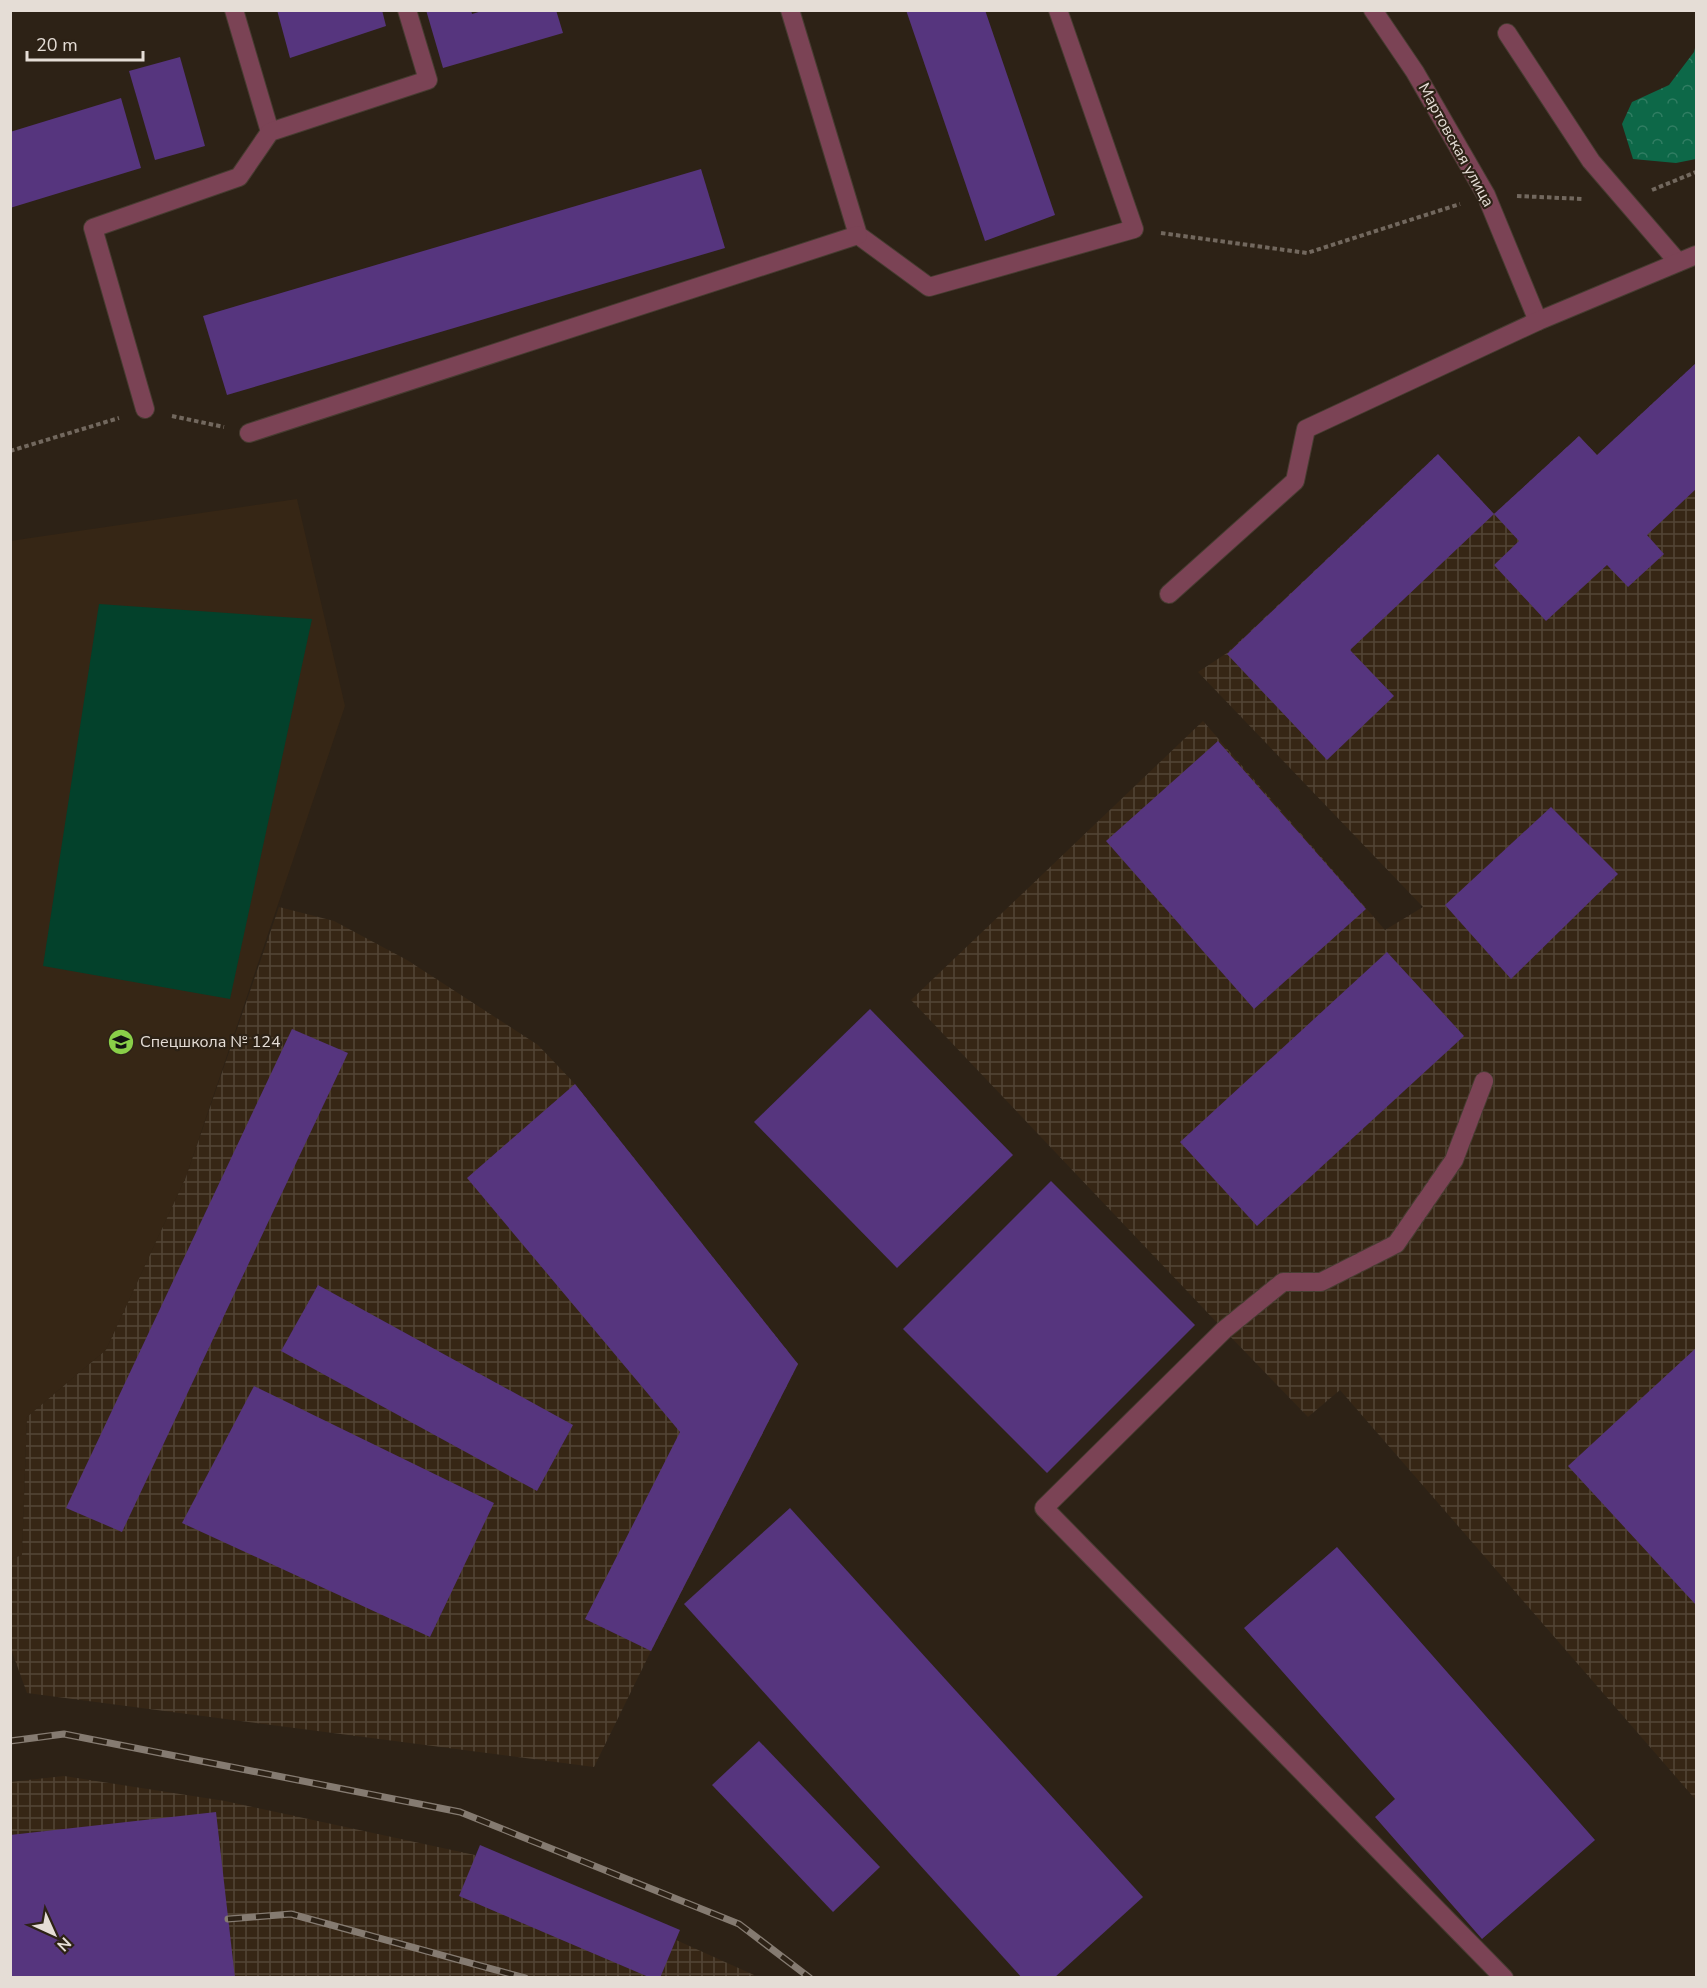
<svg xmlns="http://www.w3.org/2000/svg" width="1707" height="1988" font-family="'Nunito Sans',sans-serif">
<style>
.built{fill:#362615}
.industrial{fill:url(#industrial-grid)}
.green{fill:#03412b}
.forest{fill:url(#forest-crowns)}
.building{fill:#56357e}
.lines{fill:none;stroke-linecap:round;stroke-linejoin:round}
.minor-casing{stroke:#473c31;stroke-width:20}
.path{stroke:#72685e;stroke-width:4;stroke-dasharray:4.5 3;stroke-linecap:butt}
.minor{stroke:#7b4355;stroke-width:18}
.rail-casing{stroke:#857b71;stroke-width:7}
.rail{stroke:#2d2216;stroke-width:4.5;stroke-dasharray:14;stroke-linecap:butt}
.labels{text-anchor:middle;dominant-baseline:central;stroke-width:4.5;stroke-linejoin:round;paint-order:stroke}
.street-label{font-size:16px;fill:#e5ddd6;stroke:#2d2216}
.poi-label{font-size:16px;fill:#e5ddd6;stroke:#2d2216;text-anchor:start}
</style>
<defs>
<pattern id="industrial-grid" width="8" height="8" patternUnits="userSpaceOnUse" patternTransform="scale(1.5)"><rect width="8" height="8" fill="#362615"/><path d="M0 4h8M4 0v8" fill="none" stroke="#534536"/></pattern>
<pattern id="forest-crowns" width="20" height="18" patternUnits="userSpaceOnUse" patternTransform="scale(1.5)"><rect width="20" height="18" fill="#0d6848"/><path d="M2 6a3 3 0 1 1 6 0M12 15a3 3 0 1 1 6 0" fill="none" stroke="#307d62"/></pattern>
</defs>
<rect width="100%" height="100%" fill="#2d2216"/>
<polygon class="built" points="297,499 345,706 186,1177 106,1350 27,1417 22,1555 11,1559 10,541"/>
<g class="industrial">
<polygon points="1696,363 1696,1800 1340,1390 1308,1417 1224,1330 911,1000 1203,721 1385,930 1423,907 1198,672 1227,653 1438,454 1494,514 1579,436 1597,455"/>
<polygon points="279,907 334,921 407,960 538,1045 575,1084 798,1364 651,1651 594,1767 27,1693 11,1649 11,1559 22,1555 27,1417 106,1350 186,1177"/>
<polygon points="64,1776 225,1801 498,1860 754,1975 753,1978 11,1977 10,1782"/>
</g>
<polygon class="green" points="99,604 312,619 230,999 43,966"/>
<polygon class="forest" points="1696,44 1696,159 1676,163 1633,159 1622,124 1632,102 1669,85 1694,52"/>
<g class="building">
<polygon points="277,10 382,10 386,26 290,58"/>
<polygon points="426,10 471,10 472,14 485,10 556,10 563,33 443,68"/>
<polygon points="906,10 985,10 1055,215 985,241"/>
<polygon points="180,57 205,146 155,160 129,71"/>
<polygon points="121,98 141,168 10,208 10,132"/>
<polygon points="701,169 725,248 227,395 203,316"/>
<polygon points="1696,363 1696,489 1647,535 1664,554 1628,587 1607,565 1546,621 1494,565 1519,541 1494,514 1579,436 1597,455"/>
<polygon points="1438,454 1494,514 1350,650 1394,696 1327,760 1227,654"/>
<polygon points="1218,741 1366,909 1254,1009 1106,841"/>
<polygon points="1551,807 1618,874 1511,979 1445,905"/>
<polygon points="1387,952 1464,1036 1257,1226 1180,1142"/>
<polygon points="870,1009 1013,1155 897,1268 754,1122"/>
<polygon points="292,1029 348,1053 122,1532 66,1508"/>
<polygon points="575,1084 798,1364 651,1651 585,1619 680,1432 467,1178"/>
<polygon points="1051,1181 1195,1325 1047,1473 903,1329"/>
<polygon points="318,1285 573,1425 537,1491 281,1351"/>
<polygon points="1696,1348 1696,1605 1568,1466"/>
<polygon points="254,1386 494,1503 430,1637 182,1523"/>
<polygon points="790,1508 1143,1897 1054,1978 1022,1978 684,1604"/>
<polygon points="1337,1547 1595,1840 1482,1939 1375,1817 1395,1799 1244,1628"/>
<polygon points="759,1741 880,1867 833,1912 712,1785"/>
<polygon points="216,1812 235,1978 10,1978 10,1835"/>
<polygon points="480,1845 680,1930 660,1978 651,1978 459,1896"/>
</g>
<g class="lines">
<g class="minor-casing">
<g id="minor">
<polyline points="234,10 270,132"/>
<polyline points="790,10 858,235 929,287 1134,229 1058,10"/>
<polyline points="1373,10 1415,72 1486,195 1538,321"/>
<polyline points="1507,33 1591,161 1678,262"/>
<polyline points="145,409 93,228 239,177 270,132 428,80 407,10"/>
<polyline points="249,433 858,235"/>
<polyline points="1169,594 1295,481 1306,429 1538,321 1696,255"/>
<polyline points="1484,1081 1454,1160 1396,1244 1321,1282 1283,1282 1224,1330 1044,1508 1504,1978"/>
</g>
</g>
<g class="path">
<polyline points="1652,190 1696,172"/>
<polyline points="1517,196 1584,199"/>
<polyline points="1161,233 1307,253 1460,204"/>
<polyline points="172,416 224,427"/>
<polyline points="10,451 119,418"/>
</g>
<use href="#minor" class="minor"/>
<g class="rail-casing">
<g id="rail">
<polyline points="10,1741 64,1734 460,1812 739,1924 810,1978"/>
<polyline points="228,1919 291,1914 525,1978"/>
</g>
</g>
<use href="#rail" class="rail"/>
</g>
<defs>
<g id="school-disc" transform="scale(1.35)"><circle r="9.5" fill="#89ce48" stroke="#2d2216"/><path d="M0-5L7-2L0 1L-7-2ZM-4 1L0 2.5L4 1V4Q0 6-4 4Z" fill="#111"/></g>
</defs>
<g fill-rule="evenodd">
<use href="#school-disc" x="121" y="1042"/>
</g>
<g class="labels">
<g class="street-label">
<text transform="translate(1456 145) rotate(61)">Мартовская улица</text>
</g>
<g class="poi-label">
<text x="140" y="1042">Спецшкола № 124</text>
</g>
</g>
<rect width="1707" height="1988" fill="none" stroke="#e5ddd6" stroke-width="24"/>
<g transform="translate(54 1934) rotate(135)" stroke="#2d2216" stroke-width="4.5" paint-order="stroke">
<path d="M0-4.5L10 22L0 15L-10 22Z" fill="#e5ddd6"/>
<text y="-9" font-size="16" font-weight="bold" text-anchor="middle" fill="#e5ddd6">N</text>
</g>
<path d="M27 51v9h116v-9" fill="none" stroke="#e5ddd6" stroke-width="3"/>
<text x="36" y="51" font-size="18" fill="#e5ddd6" stroke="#2d2216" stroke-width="4.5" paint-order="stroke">20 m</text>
</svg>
